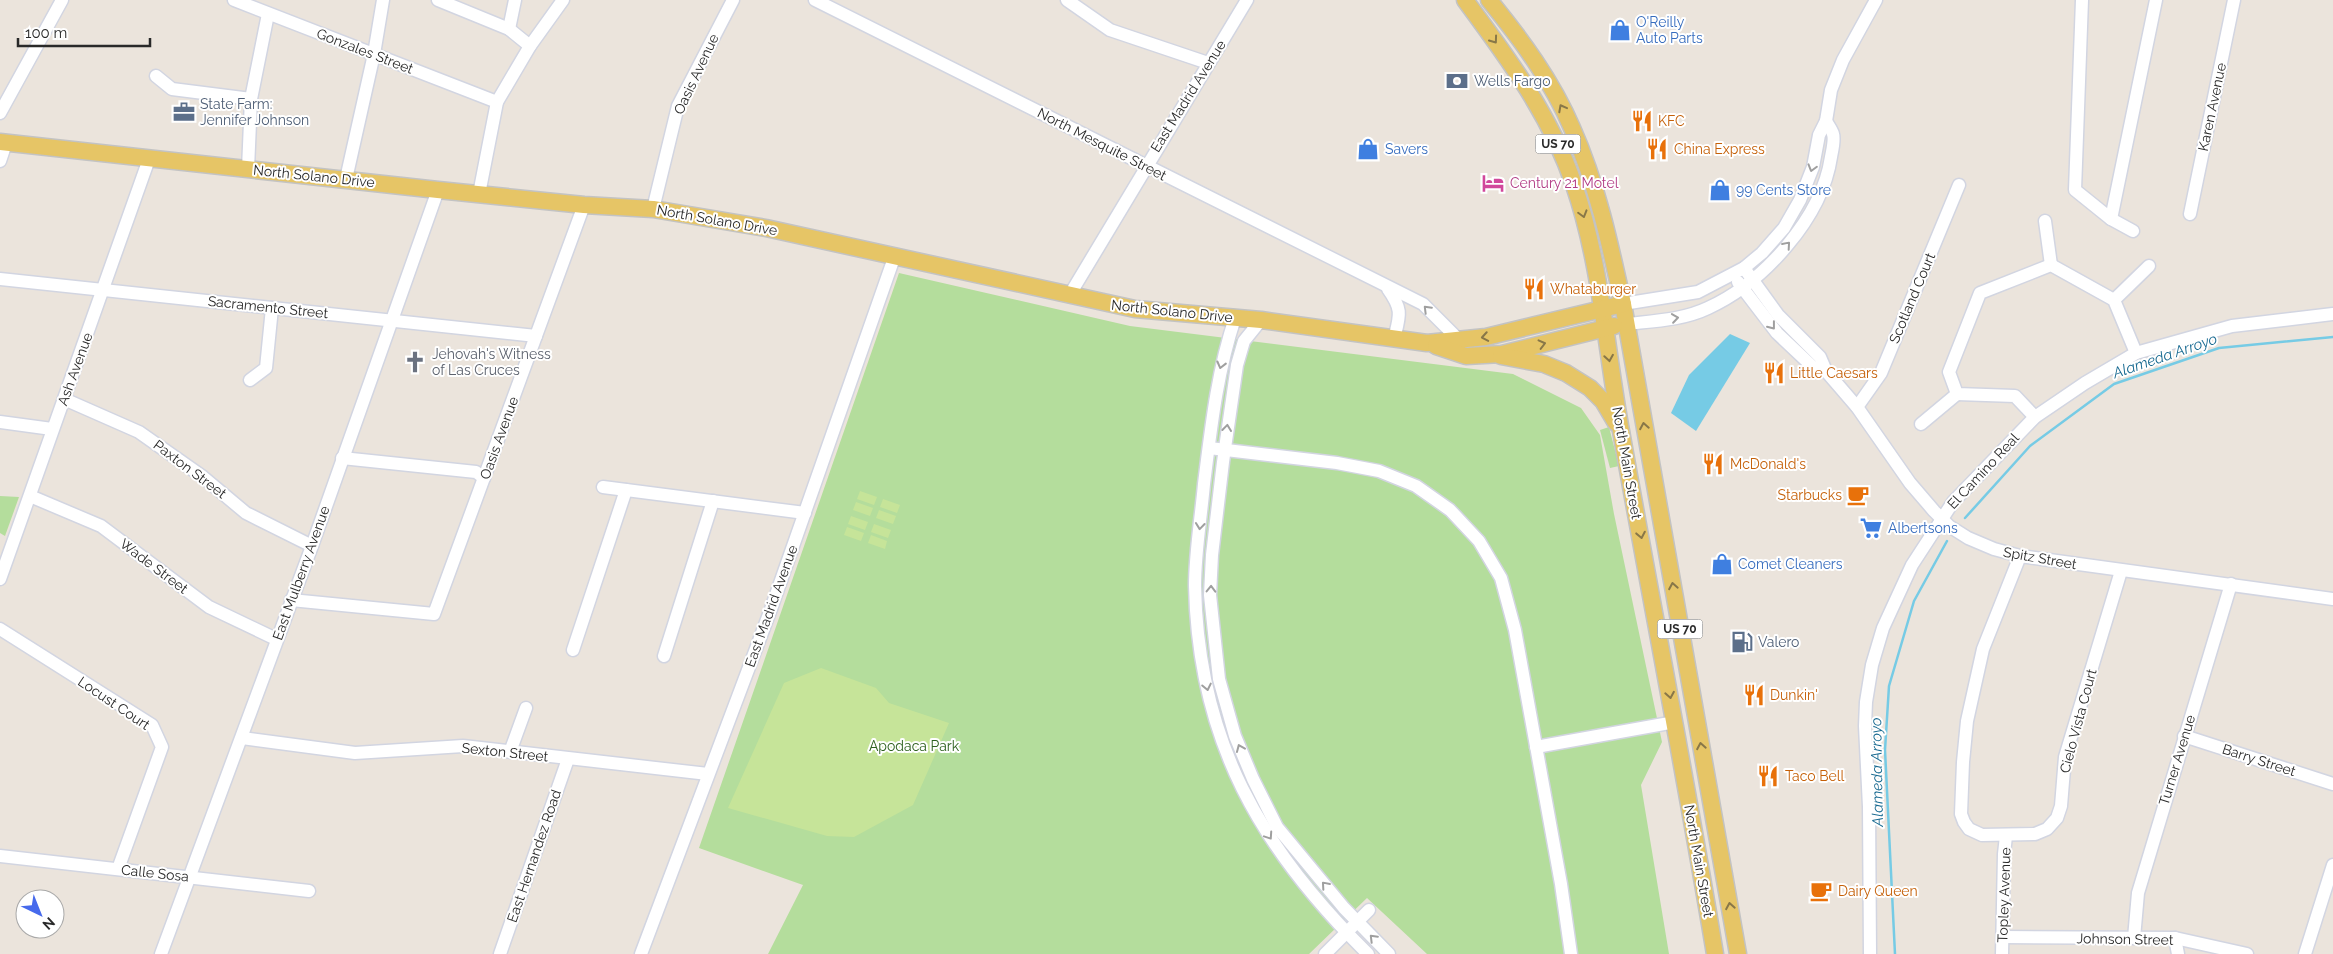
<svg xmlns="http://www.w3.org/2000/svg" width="2333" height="954" font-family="Raleway,sans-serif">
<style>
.green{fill:#b4dd9c}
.pitch{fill:#c6e499}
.water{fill:#76cbe5}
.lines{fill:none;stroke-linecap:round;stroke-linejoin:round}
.stream{stroke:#76cbe5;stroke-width:2.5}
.minor-casing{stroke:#d2d5e1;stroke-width:15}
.major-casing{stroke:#c3c3c3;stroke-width:19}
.minor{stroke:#fff;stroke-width:12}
.major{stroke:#e6c566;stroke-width:16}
.oneway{stroke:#887748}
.oneway2{stroke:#9f9f9f}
.labels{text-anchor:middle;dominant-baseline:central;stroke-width:4;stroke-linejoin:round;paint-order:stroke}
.shield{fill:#fff;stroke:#696969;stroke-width:1}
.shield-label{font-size:12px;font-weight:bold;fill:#292929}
.shop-label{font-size:14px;fill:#366cbe;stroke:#fff;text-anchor:start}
.street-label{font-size:14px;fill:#292929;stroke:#fff}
.service-label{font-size:14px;fill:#4e5e75;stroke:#fff;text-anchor:start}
.food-label{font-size:14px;fill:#c56008;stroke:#fff;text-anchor:start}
.hotel-label{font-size:14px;fill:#b23c85;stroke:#fff;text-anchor:start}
.worship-label{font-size:14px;fill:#5b616d;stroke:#fff;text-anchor:start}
.park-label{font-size:14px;fill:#2e611f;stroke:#fff}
.water-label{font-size:15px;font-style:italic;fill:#176990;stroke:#fff}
</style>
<rect width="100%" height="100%" fill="#ebe4dc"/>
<g class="green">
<polygon points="899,273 1130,326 1513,374 1581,408 1600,435 1614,514 1662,742 1641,785 1669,954 1427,954 1367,898 1309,954 768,954 803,885 699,848"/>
<polygon points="1609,427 1619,466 1610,468 1600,430"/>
<polygon points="0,496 19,497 5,536 0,533"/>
</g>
<g class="pitch">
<polygon points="860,491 877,497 874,505 857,499"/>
<polygon points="883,499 900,505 897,513 880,507"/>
<polygon points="856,502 873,508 870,516 853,510"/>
<polygon points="879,510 896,516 893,524 876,518"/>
<polygon points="851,516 868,522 865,530 848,524"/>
<polygon points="874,524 891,530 888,538 871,532"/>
<polygon points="847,527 864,533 861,541 844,535"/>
<polygon points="871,535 887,541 885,549 868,543"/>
<polygon points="821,668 876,688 889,703 949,723 913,805 854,837 827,836 728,808 784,683"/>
</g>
<polygon class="water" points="1730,334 1750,343 1696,431 1671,413 1689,375"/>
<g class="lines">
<g class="stream">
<polyline points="1965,518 2030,446 2114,384 2219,348 2333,337"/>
<polyline points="1895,954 1885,750 1889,686 1914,601 1947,541"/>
</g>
<g class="minor-casing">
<g id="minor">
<polyline points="234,0 497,102"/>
<polyline points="438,0 509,29 530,46"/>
<polyline points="815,0 1423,304 1459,340"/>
<polyline points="1067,0 1110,30 1208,63"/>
<polyline points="2082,0 2075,190 2111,219 2133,231"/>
<polyline points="509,29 515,0"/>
<polyline points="156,76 172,89 251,99"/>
<polyline points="0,113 62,0"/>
<polyline points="0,161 6,143"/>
<polyline points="248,169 251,99 268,14"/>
<polyline points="346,179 374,54 383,0"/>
<polyline points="479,194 497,102 530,46 563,0"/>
<polyline points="653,209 678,106 733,0"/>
<polyline points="2190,214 2234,0"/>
<polyline points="2111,219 2156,0"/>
<polyline points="2045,221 2051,265"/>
<polyline points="1744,268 1778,315 1820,357 1826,371 1857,407 1910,483 1934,511 1949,526 1968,538 1994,549 2020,556 2333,599"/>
<polyline points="0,279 536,336"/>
<polyline points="1738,282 1777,333 1814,368 1826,371"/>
<path d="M1388,289C1403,310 1400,315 1394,339"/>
<polyline points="1069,296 1247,0"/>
<polyline points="2114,300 2149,266"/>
<polyline points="1623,304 1698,292 1744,268 1762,253 1784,228 1800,200 1813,167 1819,135 1826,121 1831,90 1843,60 1876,0"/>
<path d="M1235,318C1217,372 1211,428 1204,484C1201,518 1195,552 1195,586C1198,740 1260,848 1368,954"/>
<polyline points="1261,320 1244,341 1237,365 1223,462 1212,555 1210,595 1219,679 1235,736 1253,779 1277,827 1344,908 1389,954"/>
<path d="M1627,324C1654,321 1683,320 1708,308C1763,283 1822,218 1831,157C1832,151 1835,140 1833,134C1832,130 1828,125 1826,121"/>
<polyline points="250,380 266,368 272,308"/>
<polyline points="64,399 139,432 203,477 246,513 312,546"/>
<polyline points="1857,407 1881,373 1959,185"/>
<polyline points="2035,417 2015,396 1957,394 1949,372 1980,293 2051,265 2114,300 2136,353"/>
<polyline points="0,422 52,429"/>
<polyline points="1921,424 1957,394"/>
<polyline points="1209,448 1337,463 1379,471 1416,486 1450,510 1479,541 1501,578 1515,630 1561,884 1571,954"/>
<polyline points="342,458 476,472 484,478"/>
<polyline points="603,487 805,513"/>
<polyline points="30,496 101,526 209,607 276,639"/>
<polyline points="2020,556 1983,649 1967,721 1963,762 1961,814 1964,822 1969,829 1982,835 2035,834 2047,829 2057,818 2061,806 2065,757 2121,571"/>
<polyline points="0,579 149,159"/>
<polyline points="291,600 434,614 584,205"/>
<polyline points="0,629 152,725 162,747 118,869"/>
<polyline points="573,650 626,490"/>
<polyline points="664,656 713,501"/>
<polyline points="2184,736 2333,784"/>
<polyline points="242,738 355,753 463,746 708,774"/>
<polyline points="1536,747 1675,722"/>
<polyline points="510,752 526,708"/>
<polyline points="0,856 309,891"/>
<polyline points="2003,937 2175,938 2247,954"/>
<polyline points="2134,938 2138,893 2231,584"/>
<polyline points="2175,938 2178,954"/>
<polyline points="161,954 312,546 438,190"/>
<polyline points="500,954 568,759"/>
<polyline points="641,954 771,609 895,255"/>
<polyline points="1325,954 1369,910"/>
<polyline points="1870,954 1869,807 1865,726 1866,702 1872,665 1883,628 1912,565 1953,502 2035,417 2085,383 2136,353 2232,326 2333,314"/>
<polyline points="2002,954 2004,854 2006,836"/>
<polyline points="2305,954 2333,865"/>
</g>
</g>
<g class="major-casing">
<g id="major">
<path d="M1465,0C1508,58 1551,116 1574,185C1601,264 1606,349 1621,431C1652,605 1686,779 1715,954"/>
<path d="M1489,0C1521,39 1552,81 1572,128C1597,184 1610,244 1623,304L1738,954"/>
<polyline points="0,142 438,190 584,205 653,209 766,228 1135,309 1261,320 1427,343 1486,337 1623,304"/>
<polyline points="1436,346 1466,356 1502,354 1614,326"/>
<polyline points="1501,356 1544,364 1566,373 1590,388 1603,401 1616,423"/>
</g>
</g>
<use href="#minor" class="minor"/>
<use href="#major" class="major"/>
</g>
<defs><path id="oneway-chevron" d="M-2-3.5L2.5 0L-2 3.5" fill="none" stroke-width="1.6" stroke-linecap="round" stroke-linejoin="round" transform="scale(1.25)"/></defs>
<g class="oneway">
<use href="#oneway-chevron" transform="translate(1494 40) rotate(54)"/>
<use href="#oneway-chevron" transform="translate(1562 108) rotate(-118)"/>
<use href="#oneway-chevron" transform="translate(1583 214) rotate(74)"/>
<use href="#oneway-chevron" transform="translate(1485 337) rotate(170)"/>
<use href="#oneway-chevron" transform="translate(1542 344) rotate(-14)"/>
<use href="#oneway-chevron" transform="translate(1609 358) rotate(81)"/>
<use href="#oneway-chevron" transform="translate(1644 426) rotate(-100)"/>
<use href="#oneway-chevron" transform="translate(1641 535) rotate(79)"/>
<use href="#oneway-chevron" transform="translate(1673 586) rotate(-100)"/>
<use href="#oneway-chevron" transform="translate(1670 695) rotate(80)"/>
<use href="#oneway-chevron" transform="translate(1701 746) rotate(-100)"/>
<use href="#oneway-chevron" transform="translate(1730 906) rotate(-100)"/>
</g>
<g class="oneway2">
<use href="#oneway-chevron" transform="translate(1812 168) rotate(106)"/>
<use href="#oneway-chevron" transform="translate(1787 245) rotate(-49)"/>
<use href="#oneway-chevron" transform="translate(1427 309) rotate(-135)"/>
<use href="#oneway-chevron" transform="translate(1675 318) rotate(-8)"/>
<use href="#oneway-chevron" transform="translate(1772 326) rotate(52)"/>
<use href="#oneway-chevron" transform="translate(1221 365) rotate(104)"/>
<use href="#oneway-chevron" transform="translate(1227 428) rotate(-83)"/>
<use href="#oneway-chevron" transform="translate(1200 526) rotate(96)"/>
<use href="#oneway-chevron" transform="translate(1211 589) rotate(-89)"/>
<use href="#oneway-chevron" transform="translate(1207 687) rotate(78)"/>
<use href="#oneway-chevron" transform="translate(1240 748) rotate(-113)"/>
<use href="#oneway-chevron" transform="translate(1269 836) rotate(56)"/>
<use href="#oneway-chevron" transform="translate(1325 885) rotate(-131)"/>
<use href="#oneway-chevron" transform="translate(1373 938) rotate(-135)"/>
</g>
<defs>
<g id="shop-bare" transform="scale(1.725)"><path d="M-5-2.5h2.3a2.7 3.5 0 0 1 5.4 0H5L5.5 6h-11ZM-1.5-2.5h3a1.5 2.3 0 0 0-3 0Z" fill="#3f7fe0" stroke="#fff" stroke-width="2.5" paint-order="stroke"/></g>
<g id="bank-bare" transform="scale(1.725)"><path d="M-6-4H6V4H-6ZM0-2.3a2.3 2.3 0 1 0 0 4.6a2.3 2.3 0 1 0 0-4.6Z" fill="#5c6f8a" stroke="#fff" stroke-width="2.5" paint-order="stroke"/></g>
<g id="office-bare" transform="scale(1.725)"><path d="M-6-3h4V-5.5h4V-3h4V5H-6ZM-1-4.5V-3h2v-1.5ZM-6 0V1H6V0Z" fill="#5c6f8a" stroke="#fff" stroke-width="2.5" paint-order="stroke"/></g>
<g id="restaurant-bare" transform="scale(1.725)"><path d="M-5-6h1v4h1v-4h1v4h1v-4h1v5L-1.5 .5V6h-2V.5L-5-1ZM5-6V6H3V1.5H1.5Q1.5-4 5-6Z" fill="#e8710a" stroke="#fff" stroke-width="2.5" paint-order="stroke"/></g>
<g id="hotel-bare" transform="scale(1.725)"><path d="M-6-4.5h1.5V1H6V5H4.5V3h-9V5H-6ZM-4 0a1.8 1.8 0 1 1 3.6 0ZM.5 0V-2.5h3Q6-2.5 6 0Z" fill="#d1479c" stroke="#fff" stroke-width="2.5" paint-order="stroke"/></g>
<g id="church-bare" transform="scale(1.725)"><path d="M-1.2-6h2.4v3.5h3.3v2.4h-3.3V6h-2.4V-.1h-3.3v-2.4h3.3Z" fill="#6b7280" stroke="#fff" stroke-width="2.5" paint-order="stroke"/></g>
<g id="cafe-bare" transform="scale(1.725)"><path d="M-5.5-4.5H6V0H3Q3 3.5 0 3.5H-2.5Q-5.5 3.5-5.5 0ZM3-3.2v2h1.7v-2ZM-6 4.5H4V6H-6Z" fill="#e8710a" stroke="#fff" stroke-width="2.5" paint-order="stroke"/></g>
<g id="supermarket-bare" transform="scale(1.725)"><path d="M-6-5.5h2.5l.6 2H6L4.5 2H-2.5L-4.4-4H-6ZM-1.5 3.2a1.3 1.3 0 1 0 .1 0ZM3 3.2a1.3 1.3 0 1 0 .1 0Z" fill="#3f7fe0" stroke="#fff" stroke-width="2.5" paint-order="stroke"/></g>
<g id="fuel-bare" transform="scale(1.725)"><path d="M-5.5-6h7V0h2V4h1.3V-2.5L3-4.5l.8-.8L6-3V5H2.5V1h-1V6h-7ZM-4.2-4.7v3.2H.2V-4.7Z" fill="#5c6f8a" stroke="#fff" stroke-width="2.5" paint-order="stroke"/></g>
</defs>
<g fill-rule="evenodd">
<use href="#shop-bare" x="1620" y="30"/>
<use href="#bank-bare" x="1457" y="81"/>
<use href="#office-bare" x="184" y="112"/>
<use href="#restaurant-bare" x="1642" y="121"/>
<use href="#shop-bare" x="1368" y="149"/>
<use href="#restaurant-bare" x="1657" y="149"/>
<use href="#hotel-bare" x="1493" y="183"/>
<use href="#shop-bare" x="1720" y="190"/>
<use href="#restaurant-bare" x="1534" y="289"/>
<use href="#church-bare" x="415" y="362"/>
<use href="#restaurant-bare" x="1774" y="373"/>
<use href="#restaurant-bare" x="1713" y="464"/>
<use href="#cafe-bare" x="1858" y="495"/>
<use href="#supermarket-bare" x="1871" y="528"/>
<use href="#shop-bare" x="1722" y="564"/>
<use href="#fuel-bare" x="1742" y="642"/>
<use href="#restaurant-bare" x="1754" y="695"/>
<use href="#restaurant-bare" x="1768" y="776"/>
<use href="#cafe-bare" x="1821" y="891"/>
</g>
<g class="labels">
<g class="shield">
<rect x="1535.5" y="134.5" width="45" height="19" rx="4"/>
<rect x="1657.5" y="619.5" width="45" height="19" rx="4"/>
</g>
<g class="shield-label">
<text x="1558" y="144">US 70</text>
<text x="1680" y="629">US 70</text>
</g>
<g class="shop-label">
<text x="1636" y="22">O'Reilly<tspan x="1636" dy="16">Auto Parts</tspan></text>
<text x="1385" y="149">Savers</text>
<text x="1736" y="190">99 Cents Store</text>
<text x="1888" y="528">Albertsons</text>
<text x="1738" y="564">Comet Cleaners</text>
</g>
<g class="street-label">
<text transform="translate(365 51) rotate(21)">Gonzales Street</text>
<text transform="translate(696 74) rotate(-65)">Oasis Avenue</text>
<text transform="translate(1188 96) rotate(-58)">East Madrid Avenue</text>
<text transform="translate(2212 107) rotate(-78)">Karen Avenue</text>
<text transform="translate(1102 144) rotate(27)">North Mesquite Street</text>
<text transform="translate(314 176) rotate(6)">North Solano Drive</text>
<text transform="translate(717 220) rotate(10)">North Solano Drive</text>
<text transform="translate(1912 298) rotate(-67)">Scotland Court</text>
<text transform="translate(268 307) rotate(6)">Sacramento Street</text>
<text transform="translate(1172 311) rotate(6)">North Solano Drive</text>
<text transform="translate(75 369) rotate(-70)">Ash Avenue</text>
<text transform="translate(499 438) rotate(-70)">Oasis Avenue</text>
<text transform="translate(1627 463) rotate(80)">North Main Street</text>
<text transform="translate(190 469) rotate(37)">Paxton Street</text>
<text transform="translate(1983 471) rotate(-47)">El Camino Real</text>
<text transform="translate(2040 558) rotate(10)">Spitz Street</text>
<text transform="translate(154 566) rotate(37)">Wade Street</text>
<text transform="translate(301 573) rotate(-70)">East Mulberry Avenue</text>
<text transform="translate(771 606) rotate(-70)">East Madrid Avenue</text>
<text transform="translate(114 703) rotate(34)">Locust Court</text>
<text transform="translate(2078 721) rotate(-75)">Cielo Vista Court</text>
<text transform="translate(505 752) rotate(6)">Sexton Street</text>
<text transform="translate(2177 760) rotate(-73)">Turner Avenue</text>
<text transform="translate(2259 760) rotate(18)">Barry Street</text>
<text transform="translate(534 856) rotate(-71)">East Hernandez Road</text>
<text transform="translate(1699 861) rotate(80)">North Main Street</text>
<text transform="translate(155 873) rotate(6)">Calle Sosa</text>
<text transform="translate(2004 895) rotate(-88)">Topley Avenue</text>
<text transform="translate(2125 939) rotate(1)">Johnson Street</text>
</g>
<g class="service-label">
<text x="1474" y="81">Wells Fargo</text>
<text x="200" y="104">State Farm:<tspan x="200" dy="16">Jennifer Johnson</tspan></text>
<text x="1758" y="642">Valero</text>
</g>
<g class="food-label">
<text x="1658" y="121">KFC</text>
<text x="1674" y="149">China Express</text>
<text x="1550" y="289">Whataburger</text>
<text x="1790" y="373">Little Caesars</text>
<text x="1730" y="464">McDonald's</text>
<text x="1842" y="495" text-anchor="end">Starbucks</text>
<text x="1770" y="695">Dunkin'</text>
<text x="1785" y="776">Taco Bell</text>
<text x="1838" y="891">Dairy Queen</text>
</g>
<g class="hotel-label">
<text x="1510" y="183">Century 21 Motel</text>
</g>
<g class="worship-label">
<text x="432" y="354">Jehovah's Witness<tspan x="432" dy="16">of Las Cruces</tspan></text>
</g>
<g class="park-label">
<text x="914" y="746">Apodaca Park</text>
</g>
<g class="water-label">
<text transform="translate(2165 356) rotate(-19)">Alameda Arroyo</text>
<text transform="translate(1877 772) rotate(-91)">Alameda Arroyo</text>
</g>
</g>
<g transform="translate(40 914) rotate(137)"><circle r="24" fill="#ffffff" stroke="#a9a9a9"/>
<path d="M0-4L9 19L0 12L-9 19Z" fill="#476aec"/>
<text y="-8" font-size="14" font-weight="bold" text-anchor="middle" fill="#292929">N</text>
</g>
<path d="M18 38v8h132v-8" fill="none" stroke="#292929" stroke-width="2.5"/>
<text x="25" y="38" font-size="15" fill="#292929" stroke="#ffffff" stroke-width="4" paint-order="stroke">100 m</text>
</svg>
